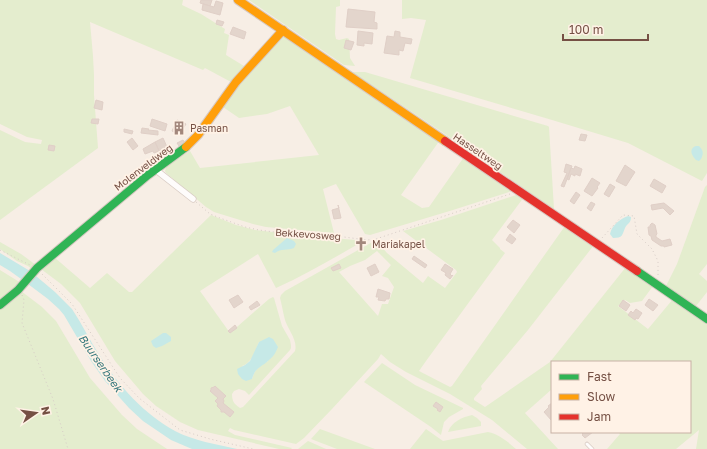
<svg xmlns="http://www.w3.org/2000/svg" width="707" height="449" font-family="'Golos Text',sans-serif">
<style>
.green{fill:#e4edce;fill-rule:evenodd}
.water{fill:#c6e9e7}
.building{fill:#e3d5cc;stroke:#e0cfc7}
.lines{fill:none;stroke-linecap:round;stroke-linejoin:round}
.lane-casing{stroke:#d8cbc3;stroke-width:4.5}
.street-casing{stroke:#d8cbc3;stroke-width:7}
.fast-casing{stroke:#d7c9c2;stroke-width:10}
.slow-casing{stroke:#d7c9c2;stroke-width:10}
.jam-casing{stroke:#d7c9c2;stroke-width:10}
.path{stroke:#d7ccc7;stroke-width:1;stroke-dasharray:1 3;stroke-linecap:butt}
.lane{stroke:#fefcfb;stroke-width:3}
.street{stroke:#fefcfb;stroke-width:5.5}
.fast{stroke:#30b455;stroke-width:8}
.slow{stroke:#ff9f0a;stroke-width:8}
.jam{stroke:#e5322d;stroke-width:8}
.labels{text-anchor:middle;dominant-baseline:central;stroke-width:3.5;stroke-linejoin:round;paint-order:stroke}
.poi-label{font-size:10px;fill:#755044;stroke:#fff2e6;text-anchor:start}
.street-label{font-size:10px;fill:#755044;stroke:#fff2e6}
.water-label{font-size:11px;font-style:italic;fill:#37797d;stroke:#fff2e6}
</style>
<rect width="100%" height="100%" fill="#f7eee5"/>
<g class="green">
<polygon points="0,0 183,0 182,5 201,14 225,29 224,33 229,35 226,55 244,66 231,82 205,68 203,70 90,22 93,56 94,75 94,95 98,148 0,220 0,130 25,142 41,144 42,140 27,137 0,124"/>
<polygon points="249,0 340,0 340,6 336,7 335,34 336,39 339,40 347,38 349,39 350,58 355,66 344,65"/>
<polygon points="402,0 707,0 707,173 702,181 628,143 552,120 410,78 426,20 411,18 402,19"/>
<polygon points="284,35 440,140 401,195 422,208 429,207 464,157 512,191 453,210 370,235 365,234 336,184 323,189 334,233 266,227 253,224 214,212 206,207 166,173 165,171 167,165 190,151 200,168 319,155 290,106 267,114 239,118 223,107 239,82"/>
<polygon points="352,72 365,72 548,126 549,127 554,209 442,132"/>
<polygon points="707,185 707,264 699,274 707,281 707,292 696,306 666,286 677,264 705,187"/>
<path d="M519,194L524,197L492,240L500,248V249L505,253L426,361L419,371L450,387L452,386L565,226L594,245L528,330L481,386L482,389L474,398V400L485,407L550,362L626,267L653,286L642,301L630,303L625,300L618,306L648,329L673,299L707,323V449H696L699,430L676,449H607L620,434L618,432H690V362H552V389L525,413L558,449H527L492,420L450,394L406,372L390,362L381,354L378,359L332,409L304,438L296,444L234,430L230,428L228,431L235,435L292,448L291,449H279L198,430L180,422L156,406L143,394L115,361L80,303L61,284L41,269L54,257L90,288L107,273L129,292H132L211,215L236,225L255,230L307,236L356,240L360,241V243C332,259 305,275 276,288L258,254L200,291L230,333L269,299L273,297L274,298L282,326L290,340L291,345V348L290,350L249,395L245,391L239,389L234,391L232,394C232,401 234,404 240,408L243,407L295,351C298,340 288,330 285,320C283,313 282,305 280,298L281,295L285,291L376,240L387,253L423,283L428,276L445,288L457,272L456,270L403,231L441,220ZM377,251L391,265L382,276L388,278L394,287L388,304H382L378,316L339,272L350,266L365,260ZM259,342L268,361C259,366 255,369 252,379L242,366C252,363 255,351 259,342Z"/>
<polygon points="0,242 21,254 36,265 32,269 28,266 17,261 0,249"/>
<polygon points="0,270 21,283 0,300"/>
<polygon points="21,291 42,307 56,321 90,378 122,415 137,429 167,449 0,449 0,308"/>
<polygon points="382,363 415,385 463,408 463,409 449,417 444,422 441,435 431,427 364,382"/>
<path d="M472,415L477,418L481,422V426L448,432C451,422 463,417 472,415Z"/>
<polygon points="320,429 375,449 337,449 311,439"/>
<path d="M426,429L443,441L488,432C499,434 508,442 516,449H410Z"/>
<polygon points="308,441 326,449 298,449"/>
</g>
<g class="water">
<path d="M696,146H699C703,150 704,153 701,159L699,161L696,160C692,156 688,149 696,146Z"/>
<path d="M628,216L631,217C631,224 627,223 625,228C622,235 623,238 613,238L610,234C612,225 620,219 628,216Z"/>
<path d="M287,238L294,241L296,244L294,248C288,251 281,248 275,253L272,252L273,250Z"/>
<path d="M0,253L30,271L55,292L72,309C82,324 90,341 100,356C118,385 145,415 175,431C194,441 216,444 237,449H192L171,440L143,421L129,408L105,381L91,361L64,315L59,309L48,299L28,284L10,271L0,265Z"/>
<polygon points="163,333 166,333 171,337 171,341 162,346 156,348 153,346 151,341"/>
<path d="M269,337L273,339L278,347C276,352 274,356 269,360C261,368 256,366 252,379L246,381L242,379L238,374L237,369L245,365L250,361L259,342Z"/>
</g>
<g class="building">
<polygon points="201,0 212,0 210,6 200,3"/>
<polygon points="216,1 223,3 220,15 202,10 203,4 214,7"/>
<polygon points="348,9 375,12 374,22 377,23 377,29 346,27"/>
<polygon points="217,20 224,22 222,26 216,24"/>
<polygon points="233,27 246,32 244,39 230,34"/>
<polygon points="358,31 373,33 372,44 364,43 364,46 357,45"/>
<polygon points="395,31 400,32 400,37 412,39 411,44 405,43 403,51 399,50 399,55 384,53 387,36 394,37"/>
<polygon points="346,40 354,42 351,50 344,48"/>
<polygon points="96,100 103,102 102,110 94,108"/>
<polygon points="92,119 99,119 98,124 91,123"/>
<polygon points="152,119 167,124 165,131 150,126"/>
<polygon points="177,120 186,124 179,135 172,131"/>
<polygon points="142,128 149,129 148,130 158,131 158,135 141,133"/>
<polygon points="124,129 133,131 132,134 124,132"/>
<polygon points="581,134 587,135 585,141 579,140"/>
<polygon points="132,138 138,146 133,150 127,142"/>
<polygon points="163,138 167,147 159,151 155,142"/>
<polygon points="183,140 187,146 181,149 177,143"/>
<polygon points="155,142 159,151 154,153 153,151 145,154 143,149"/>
<polygon points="49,145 55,146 54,151 48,150"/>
<polygon points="566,164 572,166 564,187 561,186 567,173 564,172"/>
<polygon points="625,165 635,172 626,186 616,181"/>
<polygon points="575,166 582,169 580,176 575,174 575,176 571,174 569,180 567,179 571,168 574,169"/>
<polygon points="592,178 600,183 597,187 598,188 592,196 584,191"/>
<polygon points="654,179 666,186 662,193 650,186"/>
<polygon points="610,184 615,187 609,197 604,194"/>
<polygon points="576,192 580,195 574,204 570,201"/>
<polygon points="591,202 595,204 591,211 587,208"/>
<polygon points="664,203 674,211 670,215 663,208 652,210 651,205"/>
<polygon points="338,205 341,218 334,219 332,210 339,208"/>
<polygon points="513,220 520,225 514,233 507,227"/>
<polygon points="652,223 655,225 657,234 656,235 656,237 662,241 670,239 672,245 664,247 664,246 661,246 652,240 651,236 649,235 648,227 650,227 650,225"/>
<polygon points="510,234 516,239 512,244 506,240"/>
<polygon points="414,256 427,265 425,268 412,259"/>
<polygon points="339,264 341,268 333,271 331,268"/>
<polygon points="375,264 379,272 371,276 367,268"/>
<polygon points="445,264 453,269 450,274 452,276 453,275 450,279 445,275 446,273 441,270"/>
<polygon points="378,289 390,293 389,299 386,299 385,301 378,300 379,297 376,297"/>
<polygon points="238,295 243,302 234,308 229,300"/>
<polygon points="649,299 658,305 653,311 645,305"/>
<polygon points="623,300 630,305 626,311 619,306"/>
<polygon points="257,301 260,305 251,310 249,307"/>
<polygon points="636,309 642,313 638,319 636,318 635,320 628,315 631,311 633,313"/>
<polygon points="235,325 237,328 230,333 228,331"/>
<polygon points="215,386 226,396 223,399 224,401 223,403 234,412 230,417 224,412 221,412 221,410 217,406 218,404 215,401 218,398 210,391 211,390 211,388 214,387"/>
<polygon points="436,402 443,407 440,412 437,410 438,409 433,406"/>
<polygon points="552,403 552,421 544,412 549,407 548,406"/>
<polygon points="581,432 593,432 585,438 582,435 583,434"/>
</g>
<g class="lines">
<g class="lane-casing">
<polyline id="lane" points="587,444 592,449"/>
</g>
<g class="street-casing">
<polyline id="street" points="156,170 193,199"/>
</g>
<g class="fast-casing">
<g id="fast">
<polyline points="637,271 707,319"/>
<polyline points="0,305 18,290 37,268 148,175 186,147"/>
</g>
</g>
<g class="slow-casing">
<g id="slow">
<polyline points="238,0 445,141"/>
<polyline points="186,147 198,135 236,82 283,30"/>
</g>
</g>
<g class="jam-casing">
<polyline id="jam" points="445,141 637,271"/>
</g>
<g class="path">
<polyline points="196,202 210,214 220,218 245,227 259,230 282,233 344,237 367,240 376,239 510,194"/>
<polyline points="602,238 623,215 634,216 637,234 652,249 658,261 658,278"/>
<polyline points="0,250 30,265"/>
<polyline points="42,274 72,304 120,378 139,398 180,430 210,439 253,449"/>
<polyline points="22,295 24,300 22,323 53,399 68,449"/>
</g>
<use href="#lane" class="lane"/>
<use href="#street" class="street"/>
<use href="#fast" class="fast"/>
<use href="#slow" class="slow"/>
<use href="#jam" class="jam"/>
</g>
<defs>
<g id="building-bare" transform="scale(1.08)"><path d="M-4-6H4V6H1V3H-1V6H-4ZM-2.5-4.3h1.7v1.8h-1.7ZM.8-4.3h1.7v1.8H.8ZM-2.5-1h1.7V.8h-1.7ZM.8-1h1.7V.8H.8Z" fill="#a2877c" stroke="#fff2e6" stroke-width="2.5" paint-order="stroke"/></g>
<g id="church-bare" transform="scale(1.08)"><path d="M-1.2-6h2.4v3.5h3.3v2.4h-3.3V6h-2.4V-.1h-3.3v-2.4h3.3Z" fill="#a2877c" stroke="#fff2e6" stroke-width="2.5" paint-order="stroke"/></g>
</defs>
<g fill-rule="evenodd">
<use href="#building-bare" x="179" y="128"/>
<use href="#church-bare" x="361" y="244"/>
</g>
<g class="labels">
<g class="poi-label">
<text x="190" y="128">Pasman</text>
<text x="372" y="244">Mariakapel</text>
</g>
<g class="street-label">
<text transform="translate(478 151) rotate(34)">Hasseltweg</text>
<text transform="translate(143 167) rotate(-37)">Molenveldweg</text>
<text transform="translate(308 234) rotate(4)">Bekkevosweg</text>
</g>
<g class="water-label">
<text transform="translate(101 363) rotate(55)">Buurserbeek</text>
</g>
</g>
<rect x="551" y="361" width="140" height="72" fill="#fff2e6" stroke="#c8b1a5"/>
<rect x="559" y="374" width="20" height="6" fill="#30b455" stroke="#c8b1a5"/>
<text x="587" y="381" font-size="12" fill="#755044">Fast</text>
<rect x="559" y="394" width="20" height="6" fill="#ff9f0a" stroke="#c8b1a5"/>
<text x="587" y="401" font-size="12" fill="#755044">Slow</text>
<rect x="559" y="414" width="20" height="6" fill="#e5322d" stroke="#c8b1a5"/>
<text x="587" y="421" font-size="12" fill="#755044">Jam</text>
<g transform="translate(36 413) rotate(77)" stroke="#fff2e6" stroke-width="3" paint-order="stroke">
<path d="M0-3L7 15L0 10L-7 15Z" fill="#755044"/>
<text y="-6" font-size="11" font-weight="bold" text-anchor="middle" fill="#755044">N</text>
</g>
<path d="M563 34v6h85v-6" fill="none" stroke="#755044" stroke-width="2"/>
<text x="569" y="34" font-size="12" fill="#755044" stroke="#fff2e6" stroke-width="3" paint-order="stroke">100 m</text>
</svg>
